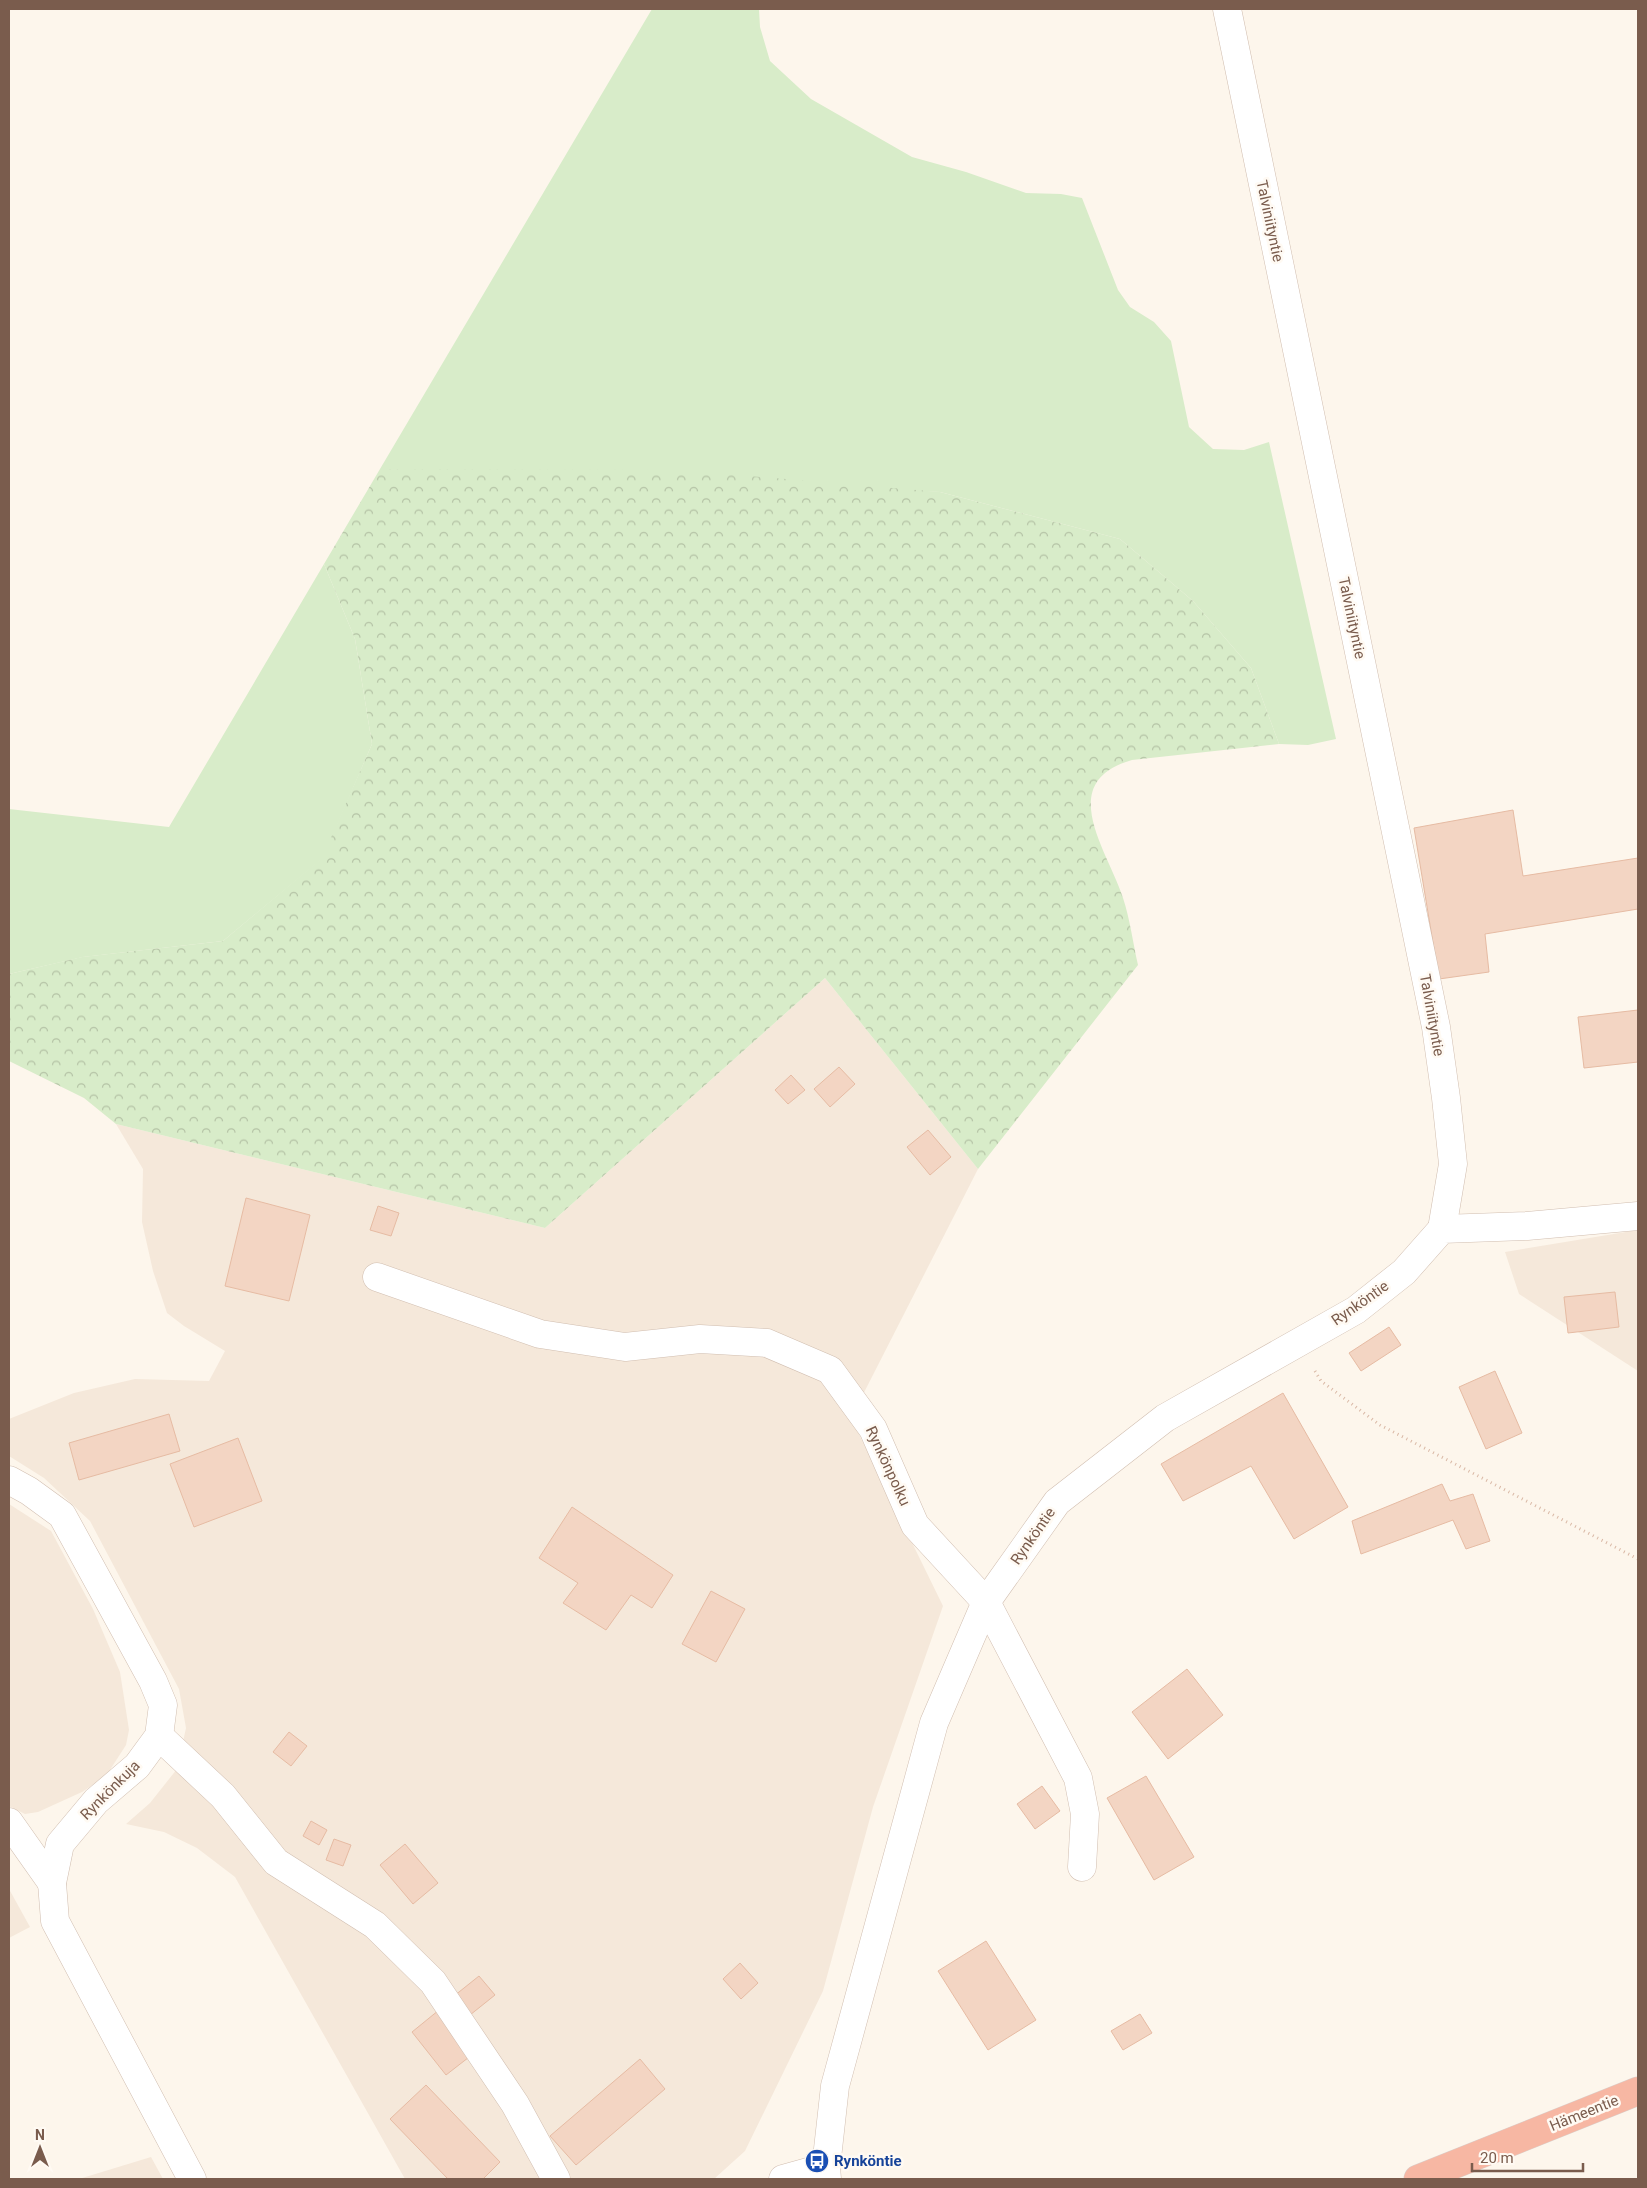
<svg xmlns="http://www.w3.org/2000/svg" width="1647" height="2188" font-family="Roboto,sans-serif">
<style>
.residential{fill:#f5e8da}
.green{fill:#d8ecc9}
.forest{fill:url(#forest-crowns)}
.building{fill:#f3d5c3;stroke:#e6bba3}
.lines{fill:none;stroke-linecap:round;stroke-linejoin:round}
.minor-casing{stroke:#d1beb0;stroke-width:29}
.highway-casing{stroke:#dad1cd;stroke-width:29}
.path{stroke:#d9b8a5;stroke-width:3;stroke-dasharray:1 4;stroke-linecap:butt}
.minor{stroke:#fff;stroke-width:28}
.highway{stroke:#f7b7a3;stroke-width:28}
.labels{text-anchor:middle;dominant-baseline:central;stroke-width:5;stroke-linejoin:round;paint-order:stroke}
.street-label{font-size:15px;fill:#7a5c4d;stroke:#fffaf3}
.transit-label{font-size:15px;font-weight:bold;fill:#164399;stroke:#fffaf3;text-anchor:start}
</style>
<defs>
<pattern id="forest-crowns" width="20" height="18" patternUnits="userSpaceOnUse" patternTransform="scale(1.25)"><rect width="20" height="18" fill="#d8ecc9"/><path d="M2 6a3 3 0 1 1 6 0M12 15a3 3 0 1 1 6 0" fill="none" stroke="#b4c2a5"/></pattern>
</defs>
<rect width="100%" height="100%" fill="#fdf6ec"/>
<g class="residential">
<polygon points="825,978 978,1169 851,1418 943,1606 873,1807 823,1991 745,2151 714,2179 405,2179 235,1877 197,1848 164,1832 126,1824 150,1803 177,1769 186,1728 179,1689 90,1521 44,1478 9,1456 9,1419 74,1393 135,1379 209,1381 225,1351 184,1326 167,1313 153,1271 142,1222 143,1169 116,1124 545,1228"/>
<polygon points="1638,1230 1638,1371 1519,1294 1505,1252"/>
<polygon points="9,1504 51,1531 93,1609 120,1672 129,1730 126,1745 106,1776 82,1792 38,1812 25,1814 9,1806"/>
<polygon points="9,1889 30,1927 9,1938"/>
<polygon points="151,2157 163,2179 79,2179"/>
</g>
<g class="green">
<polygon points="652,9 759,9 760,27 770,61 811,99 912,157 966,172 1026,193 1061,194 1082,198 1118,290 1130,307 1154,322 1171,341 1189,427 1213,449 1244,450 1269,442 1336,739 1308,745 1279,744 1251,668 1193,601 1120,539 940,492 380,469"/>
<polygon points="324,564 355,639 372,744 323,858 223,941 83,957 9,974 9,809 169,827"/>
</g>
<path class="forest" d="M380,469L679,470L940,492L1120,539L1193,601L1251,668L1279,744L1132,760C1054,782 1108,851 1123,898C1130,919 1133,943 1138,965L978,1169L825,978L545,1228L116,1124L84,1098L9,1061V974L82,957L223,941L322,858L372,744L355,639L324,564Z"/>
<g class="building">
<polygon points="1513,810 1523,876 1638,858 1638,909 1485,934 1489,972 1439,979 1414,828"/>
<polygon points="1638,1010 1638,1062 1584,1068 1578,1017"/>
<polygon points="839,1067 855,1084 830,1107 814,1089"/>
<polygon points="791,1075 805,1090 788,1104 775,1090"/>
<polygon points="928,1130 951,1157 930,1175 907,1147"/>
<polygon points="246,1198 310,1215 289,1301 225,1286"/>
<polygon points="378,1206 399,1213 391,1236 370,1230"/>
<polygon points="1615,1292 1619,1327 1568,1333 1564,1297"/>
<polygon points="1389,1327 1401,1345 1361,1371 1349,1353"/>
<polygon points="1495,1371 1522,1433 1486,1449 1459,1387"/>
<polygon points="1283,1393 1348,1507 1294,1539 1251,1466 1183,1501 1161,1464"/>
<polygon points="169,1414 180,1451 79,1480 69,1443"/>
<polygon points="238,1438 262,1501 194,1527 170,1464"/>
<polygon points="1442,1484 1450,1501 1473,1494 1490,1541 1466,1549 1453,1520 1361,1554 1352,1521"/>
<polygon points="572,1507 673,1575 652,1608 631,1595 606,1630 563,1603 578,1583 539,1558"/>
<polygon points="711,1591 745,1609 716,1662 682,1644"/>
<polygon points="1187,1669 1223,1715 1168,1759 1132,1712"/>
<polygon points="289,1732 307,1746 291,1766 273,1752"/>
<polygon points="1146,1776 1194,1857 1154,1880 1107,1798"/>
<polygon points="1042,1786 1060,1811 1035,1829 1017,1804"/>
<polygon points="311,1821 327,1830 319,1845 303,1836"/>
<polygon points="334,1839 351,1845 343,1866 326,1860"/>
<polygon points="405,1844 438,1883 413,1904 380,1865"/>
<polygon points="986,1941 1036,2020 988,2050 938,1971"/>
<polygon points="740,1963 758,1983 741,1999 723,1979"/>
<polygon points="479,1976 495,1995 470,2015 454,1996"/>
<polygon points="439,2010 473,2054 446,2075 412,2032"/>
<polygon points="1140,2014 1152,2033 1123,2050 1111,2031"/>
<polygon points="640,2059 665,2089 576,2165 550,2136"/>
<polygon points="426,2085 500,2162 483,2179 448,2179 390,2119"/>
</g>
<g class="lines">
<g class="minor-casing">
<g id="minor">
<polyline points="1227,9 1436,1027 1446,1098 1453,1164 1442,1229"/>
<polyline points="377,1277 540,1334 625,1347 700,1339 767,1343 830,1370 873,1429 915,1525 986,1602 1078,1778 1085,1814 1082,1867"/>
<polyline points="9,1480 29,1491 62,1515 153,1681 163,1705 159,1736 137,1766 96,1801 60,1844 52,1883 55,1921 192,2179"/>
<polyline points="159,1736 223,1796 276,1862 375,1925 433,1982 515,2104 556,2179"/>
<polyline points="9,1822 52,1883"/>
<polyline points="783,2179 826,2167"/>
<polyline points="827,2179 826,2167 835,2086 934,1723 986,1602 1057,1502 1165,1418 1356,1310 1404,1272 1442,1229 1527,1226 1638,1216"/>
</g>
</g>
<g class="highway-casing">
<polyline id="highway" points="1418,2179 1638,2091"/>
</g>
<polyline class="path" points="1315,1371 1321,1381 1380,1425 1638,1559"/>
<use href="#minor" class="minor"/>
<use href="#highway" class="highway"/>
</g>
<defs>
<g id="bus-disc" transform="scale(1.25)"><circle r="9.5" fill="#1a4fb4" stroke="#fffaf3"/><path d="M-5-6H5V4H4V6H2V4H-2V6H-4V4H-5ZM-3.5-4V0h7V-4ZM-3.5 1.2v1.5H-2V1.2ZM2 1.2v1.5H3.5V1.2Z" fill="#fff"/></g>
</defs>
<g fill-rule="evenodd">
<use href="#bus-disc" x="817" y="2161"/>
</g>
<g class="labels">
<g class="street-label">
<text transform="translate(1270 221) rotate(78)">Talviniityntie</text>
<text transform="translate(1352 618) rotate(78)">Talviniityntie</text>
<text transform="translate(1432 1015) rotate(80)">Talviniityntie</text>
<text transform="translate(1360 1303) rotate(-35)">Rynköntie</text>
<text transform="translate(888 1466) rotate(65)">Rynkönpolku</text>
<text transform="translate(1033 1536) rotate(-55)">Rynköntie</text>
<text transform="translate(110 1790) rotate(-45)">Rynkönkuja</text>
<text transform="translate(1584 2113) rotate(-22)">Hämeentie</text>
</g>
<g class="transit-label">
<text x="834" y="2161">Rynköntie</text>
</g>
</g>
<rect width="1647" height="2188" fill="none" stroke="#7a5c4d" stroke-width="20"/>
<g transform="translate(40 2148)" stroke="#fffaf3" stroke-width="4" paint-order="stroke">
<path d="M0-4L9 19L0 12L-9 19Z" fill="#7a5c4d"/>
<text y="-8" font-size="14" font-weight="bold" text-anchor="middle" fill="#7a5c4d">N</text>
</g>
<path d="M1472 2163v8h111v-8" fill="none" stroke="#7a5c4d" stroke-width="2.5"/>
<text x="1480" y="2163" font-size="15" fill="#7a5c4d" stroke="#fffaf3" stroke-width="4" paint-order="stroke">20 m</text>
</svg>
